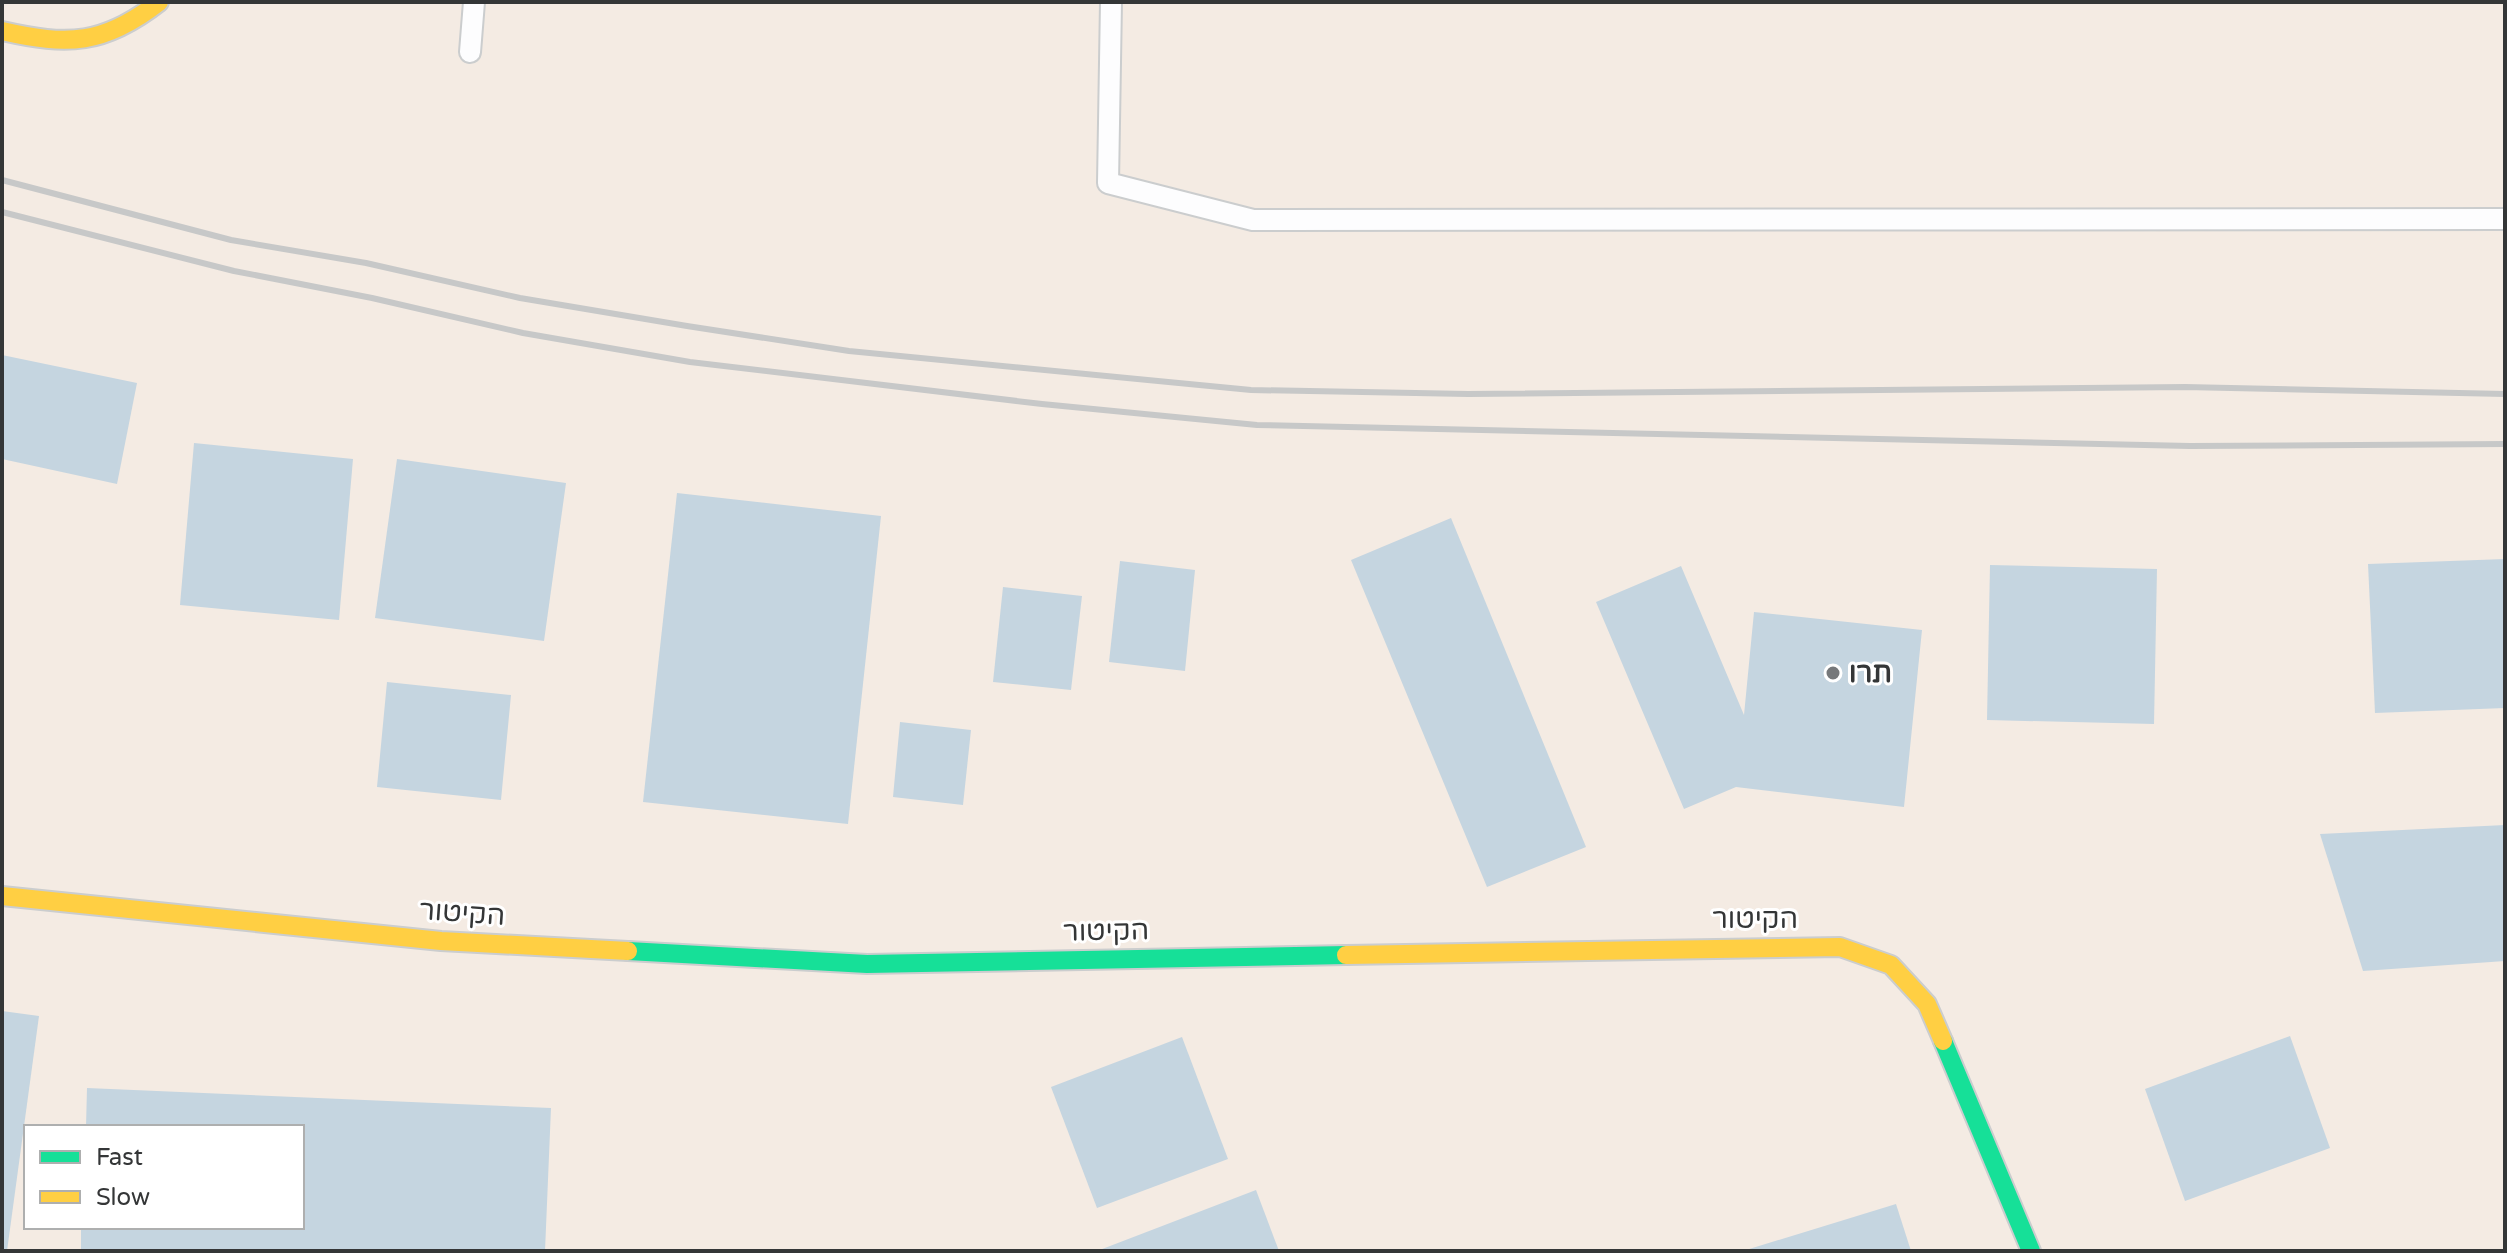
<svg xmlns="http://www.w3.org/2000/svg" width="2507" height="1253" font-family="'Varela Round',Heebo,sans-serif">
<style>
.industrial{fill:#f4ebe3;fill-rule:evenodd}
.building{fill:#c5d5e0}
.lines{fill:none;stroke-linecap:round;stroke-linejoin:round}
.lane-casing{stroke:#cbcdce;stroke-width:24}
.fast-casing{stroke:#cbcdce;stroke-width:22}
.slow-casing{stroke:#cbcdce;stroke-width:22}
.lane{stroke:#fdfdfe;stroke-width:20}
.fast{stroke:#16e098;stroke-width:18}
.slow{stroke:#ffcf43;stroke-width:18}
.rail{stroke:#c7c8c8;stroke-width:6}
.poi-dot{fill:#76787a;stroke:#fff;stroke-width:3}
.labels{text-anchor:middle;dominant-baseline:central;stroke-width:6;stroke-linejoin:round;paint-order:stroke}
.poi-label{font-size:28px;font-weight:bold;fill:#343637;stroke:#fff;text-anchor:start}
.street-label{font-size:28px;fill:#343637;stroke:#fff}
</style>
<rect width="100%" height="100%" fill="#f1f3f5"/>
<path class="industrial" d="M2,2H2505V1251H2ZM26,1127H302V1227H26Z"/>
<g class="building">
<polygon points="2,355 137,383 117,484 2,459"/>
<polygon points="194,443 353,459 339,620 180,605"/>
<polygon points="397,459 566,483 544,641 375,618"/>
<polygon points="677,493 881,516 848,824 643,802"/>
<polygon points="1451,518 1586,847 1487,887 1351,560"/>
<polygon points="2505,559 2505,708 2375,713 2368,564"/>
<polygon points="1120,561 1195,570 1185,671 1109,662"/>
<polygon points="1990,565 2157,569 2154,724 1987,720"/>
<polygon points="1681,566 1744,715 1754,612 1922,630 1904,807 1736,787 1684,809 1596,602"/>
<polygon points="1003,587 1082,596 1071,690 993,682"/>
<polygon points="387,682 511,695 501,800 377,787"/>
<polygon points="900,722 971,730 963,805 893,797"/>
<polygon points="2505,825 2505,961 2363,971 2320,834"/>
<polygon points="2,1011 39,1016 7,1251 2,1251"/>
<polygon points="2290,1036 2330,1148 2185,1201 2145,1089"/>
<polygon points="1182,1037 1228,1159 1097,1208 1051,1087"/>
<polygon points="87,1088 551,1108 545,1251 81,1251 81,1227 302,1227 302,1127 86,1127"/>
<polygon points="1256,1190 1279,1251 1097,1251"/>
<polygon points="1896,1204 1911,1251 1746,1251 1746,1250"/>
</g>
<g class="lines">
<g class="lane-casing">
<g id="lane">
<polyline points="1111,2 1108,183 1253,220 2505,219"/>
<polyline points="470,52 474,2"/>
</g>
</g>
<g class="fast-casing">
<g id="fast">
<polyline points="628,951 867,964 1346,955"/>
<polyline points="1943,1041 2031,1251"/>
</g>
</g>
<g class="slow-casing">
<g id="slow">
<path d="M2,31C68,46 104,45 159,2"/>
<polyline points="2,896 441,941 628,951"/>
<polyline points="1346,955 1840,947 1891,965 1927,1004 1943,1041"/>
</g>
</g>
<use href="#lane" class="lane"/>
<use href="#fast" class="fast"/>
<use href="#slow" class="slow"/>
<g class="rail">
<polyline points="2,180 231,240 366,263 520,298 687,326 849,351 1251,390 1468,394 2185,387 2505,394"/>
<polyline points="2,212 234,271 372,298 523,333 690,362 1042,404 1257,425 2190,446 2505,444"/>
</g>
</g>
<circle class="poi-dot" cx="1833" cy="673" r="8"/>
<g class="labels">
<g class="poi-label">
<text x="1849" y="673">תרו</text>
</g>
<g class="street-label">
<text transform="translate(462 913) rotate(4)">הקיטור</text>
<text x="1755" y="919">הקיטור</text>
<text transform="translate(1106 931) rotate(-1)">הקיטור</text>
</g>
</g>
<rect width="2507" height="1253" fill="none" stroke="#343637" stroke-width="8"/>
<rect x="24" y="1125" width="280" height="104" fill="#ffffff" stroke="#aeafaf" stroke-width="2"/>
<rect x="40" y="1151" width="40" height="12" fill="#16e098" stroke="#aeafaf" stroke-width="2"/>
<text x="96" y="1165" font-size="24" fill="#343637">Fast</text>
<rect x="40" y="1191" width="40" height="12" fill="#ffcf43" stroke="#aeafaf" stroke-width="2"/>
<text x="96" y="1205" font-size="24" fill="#343637">Slow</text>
</svg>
